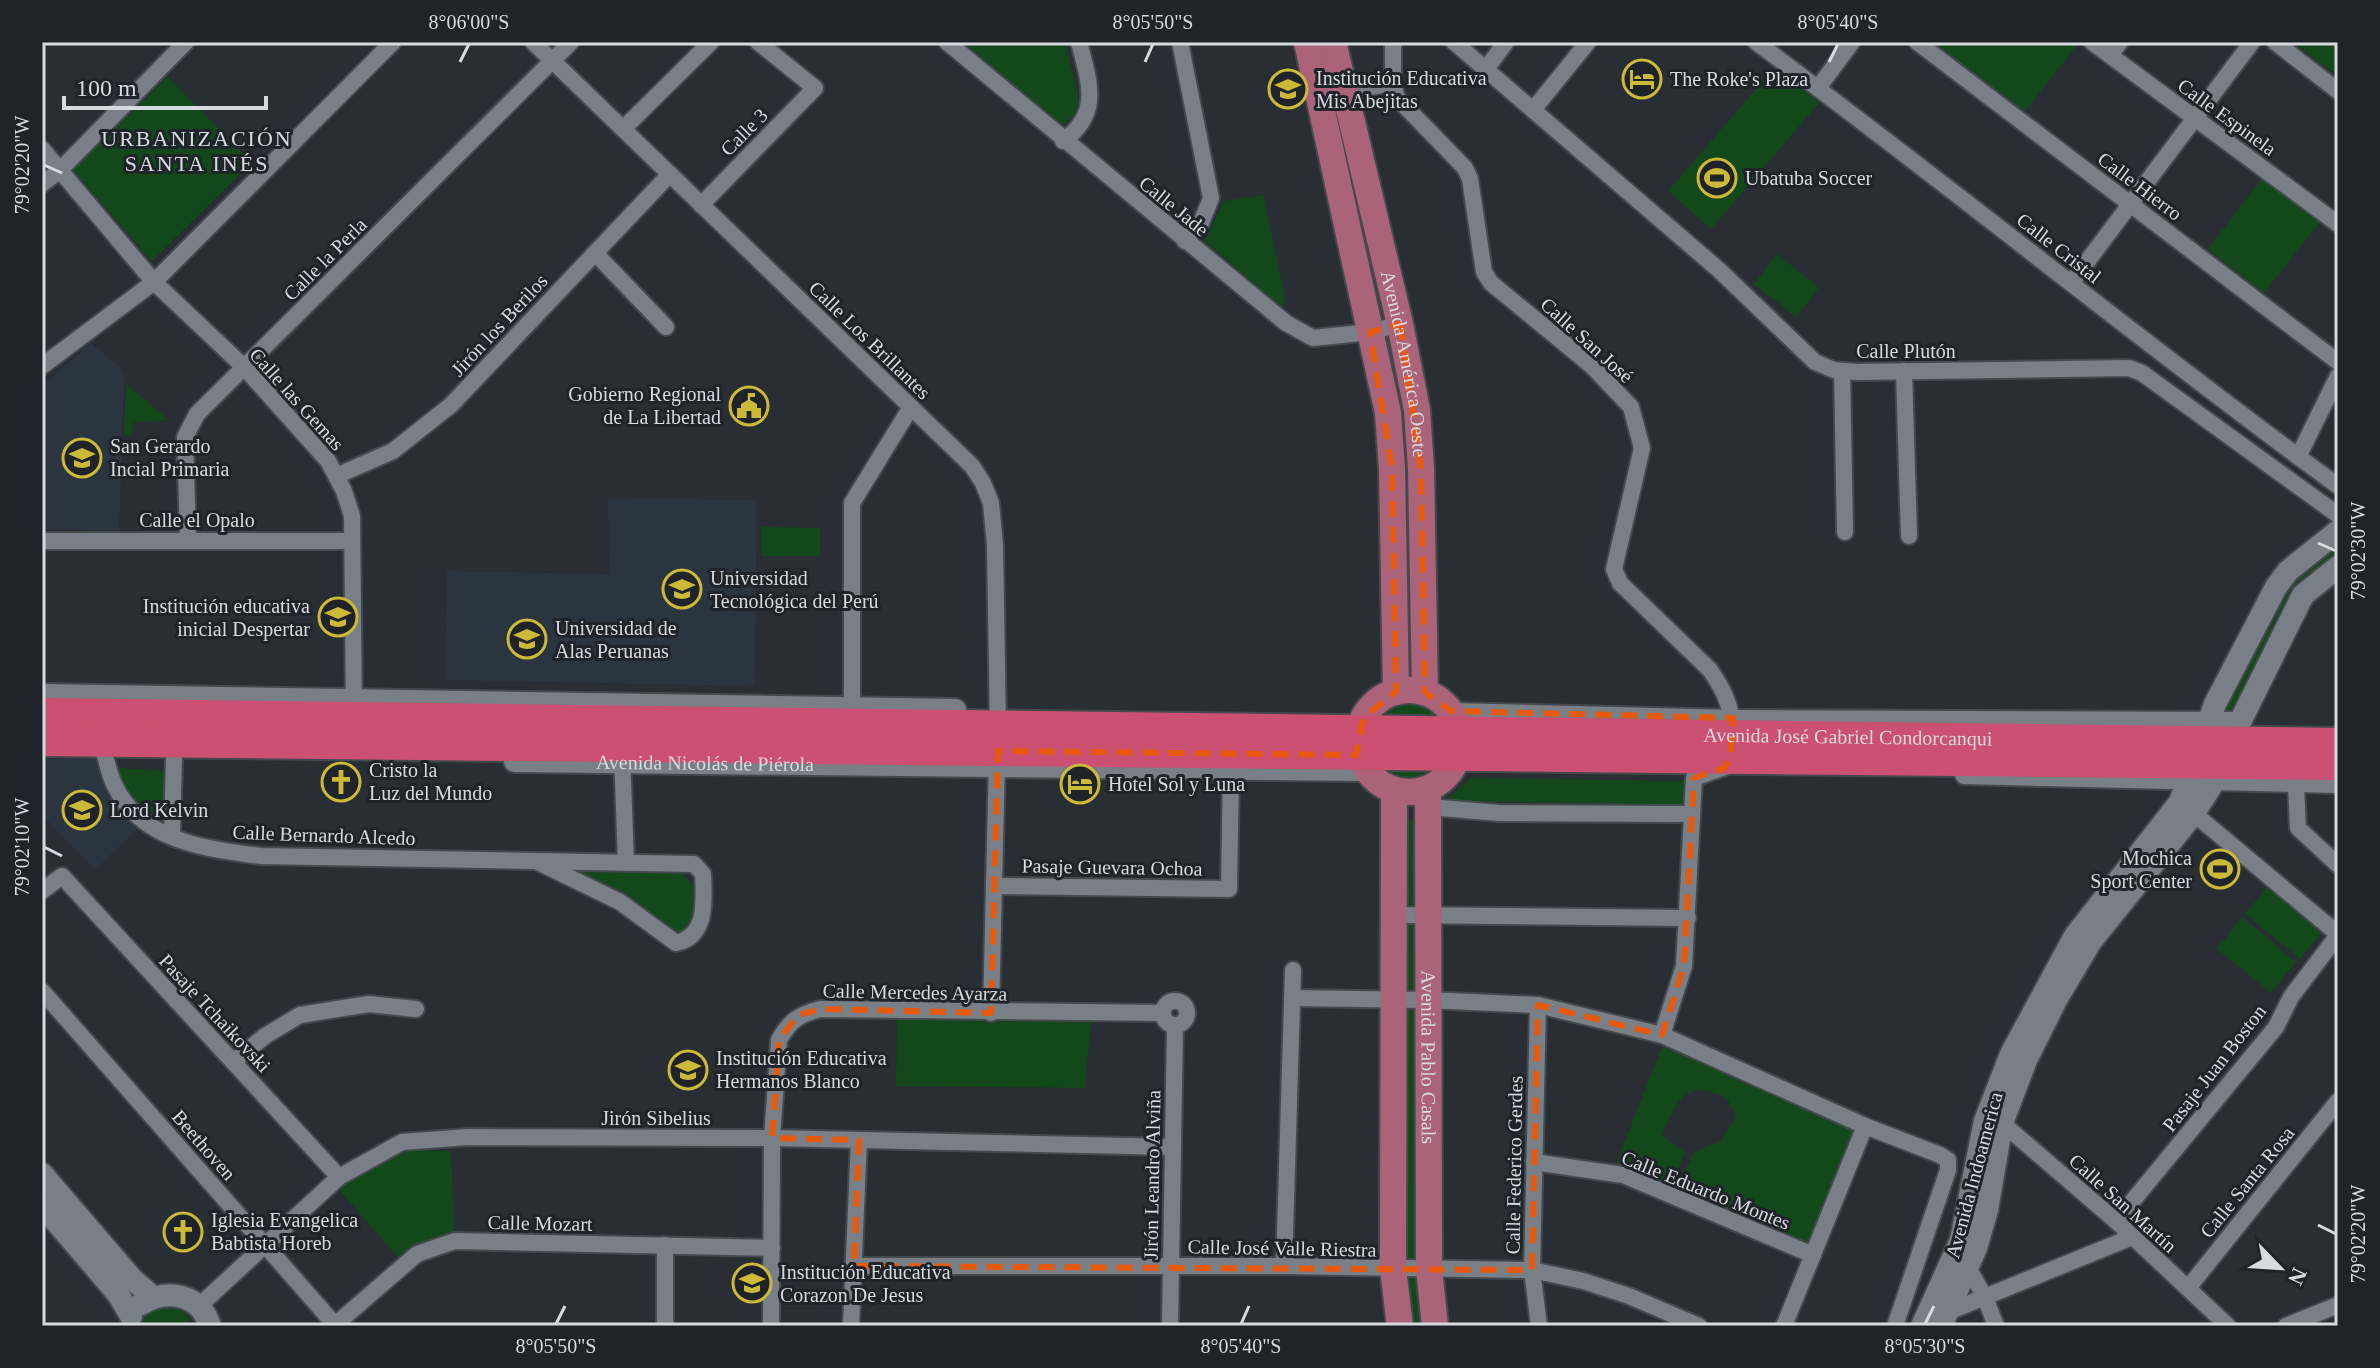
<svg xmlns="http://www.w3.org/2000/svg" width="2380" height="1368" font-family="'Times New Roman',serif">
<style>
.built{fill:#2b3540}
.green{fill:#13481a}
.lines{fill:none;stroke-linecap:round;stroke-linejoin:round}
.street-casing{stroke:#44494e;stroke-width:20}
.secondary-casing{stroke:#44494e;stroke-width:26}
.primary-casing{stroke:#44494e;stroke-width:30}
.highway-casing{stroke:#44494e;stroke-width:34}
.street{stroke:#787f86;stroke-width:16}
.secondary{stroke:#787f86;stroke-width:22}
.primary{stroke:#aa6379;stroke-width:26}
.highway{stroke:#cb5071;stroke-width:30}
.marked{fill:none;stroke:#e8590c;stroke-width:6;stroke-dasharray:16 10;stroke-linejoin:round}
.ticks{fill:none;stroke:#d7dade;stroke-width:3}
.labels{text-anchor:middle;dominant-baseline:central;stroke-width:6;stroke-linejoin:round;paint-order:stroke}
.poi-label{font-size:20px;fill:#d7dade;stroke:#1e2429;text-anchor:start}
.street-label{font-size:20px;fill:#d7dade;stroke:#1e2429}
.neighbourhood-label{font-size:22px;letter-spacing:2px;fill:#d7dade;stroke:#1e2429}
.neatline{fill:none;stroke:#d7dade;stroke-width:3}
.ticks-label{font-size:20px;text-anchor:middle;fill:#d7dade}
</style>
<rect width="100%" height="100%" fill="#282e33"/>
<g class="built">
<polygon points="91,343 124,371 119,531 42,529 42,386"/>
<polygon points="608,498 757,500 755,686 445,680 447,571 609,574"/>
<polygon points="101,758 117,805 139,827 95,870 42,815 42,759"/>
</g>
<g class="green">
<polygon points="964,42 1065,42 1079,100 1074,115 1061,127"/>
<polygon points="1932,42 2076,42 2078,44 2025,111"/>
<polygon points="2293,42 2338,42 2338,76"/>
<polygon points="1776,66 1819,103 1711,229 1668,191"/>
<polygon points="168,77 252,162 152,261 73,170"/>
<polygon points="2263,177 2320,222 2264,293 2208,249"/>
<polygon points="1263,195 1285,297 1283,305 1280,306 1205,241 1224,201"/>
<polygon points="1777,254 1819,288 1796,317 1754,284"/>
<polygon points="1397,331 1413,420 1418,590 1398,589 1376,335"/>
<polygon points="126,384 169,420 134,422 131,435 124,435"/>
<polygon points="761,527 820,528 820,556 761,556"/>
<polygon points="2338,543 2338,559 2237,713 2220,713 2292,576"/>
<polygon points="1408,700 1428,703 1451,721 1372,722 1377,712"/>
<path d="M1370,760L1446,768C1423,784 1386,786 1370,760Z"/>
<polygon points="120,768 164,771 164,824 157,827 119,785"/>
<polygon points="1471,778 1684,781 1684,805 1445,801"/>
<polygon points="1423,820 1425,990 1404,990 1402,821"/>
<polygon points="674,869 685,875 694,887 692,922 683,940 561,870"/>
<polygon points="2269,885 2324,929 2300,959 2245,914"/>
<polygon points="2242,917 2296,962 2271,993 2217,949"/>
<polygon points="1423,1005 1425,1262 1406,1263 1404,1006"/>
<polygon points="897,1019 1091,1019 1085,1088 896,1086"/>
<path d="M1662,1047L1862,1125L1814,1250L1676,1197L1693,1153L1721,1141L1736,1117L1727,1098C1685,1078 1677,1100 1662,1136L1685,1152L1672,1185L1620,1166L1617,1161Z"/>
<polygon points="402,1142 418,1150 451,1151 455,1241 402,1262 341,1192 339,1177"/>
<polygon points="1404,1271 1426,1272 1431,1326 1410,1326"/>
<path d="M174,1306L186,1314L193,1326H137C144,1307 157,1307 174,1306Z"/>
</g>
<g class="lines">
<g class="street-casing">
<g id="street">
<polyline points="533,42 972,466 983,483 991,503 995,545 998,731"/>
<polyline points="947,42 1286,323 1313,338 1370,332 1400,324"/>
<polyline points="1180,42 1211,198 1201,223 1185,241"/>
<path d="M1393,42V85L1397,98L1465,168L1470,179L1484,272L1491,283L1592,366L1631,407L1642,448L1614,569L1620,583L1710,670C1727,694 1734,713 1732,742"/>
<polyline points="1454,42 1719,270 1815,362 1834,370 1857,372 2129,368 2142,373 2338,515"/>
<path d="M1756,42C1952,187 2141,342 2338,486"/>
<polyline points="1917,42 2338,362"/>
<polyline points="2092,42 2338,224"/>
<polyline points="2275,42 2338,91"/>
<polyline points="2110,55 2120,42"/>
<polyline points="1486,69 1506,42"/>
<polyline points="1818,88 1852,42"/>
<polyline points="1344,92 1393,83"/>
<polyline points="1533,110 1588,42"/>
<polyline points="623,129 711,42"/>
<path d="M1063,141C1102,113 1089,82 1079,42"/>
<polyline points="42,149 154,282 244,367 328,461 344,491 352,516 354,711"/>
<polyline points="42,184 59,171 186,42"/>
<polyline points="701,205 815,88 758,42"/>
<polyline points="595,253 666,327"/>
<polyline points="2071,283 2252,42"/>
<polyline points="42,366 154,282 393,42"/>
<polyline points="1842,371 1845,532"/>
<polyline points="1904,371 1909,536"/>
<polyline points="2298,457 2338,376"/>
<polyline points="336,476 393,451 451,405 670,174"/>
<polyline points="188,539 185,437 197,414 571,42"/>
<polyline points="42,541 352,541"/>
<polyline points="852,708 852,503 911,407"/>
<polyline points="1451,711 1733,718 2241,720"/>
<polyline points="622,753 626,863"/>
<path d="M105,756C108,766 110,777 115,786C142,842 207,849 261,856L694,864L703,874C704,900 708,936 676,943L620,902L538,862"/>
<polyline points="1954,761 1964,776 2338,785"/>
<polyline points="2296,785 2298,828 2338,865"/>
<polyline points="1429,807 1499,813 1692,814"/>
<polyline points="2186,807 2338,934"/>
<polyline points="172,836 174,757"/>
<polyline points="994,886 1229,889 1231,769"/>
<polyline points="42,891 62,876 339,1177"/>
<polyline points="1396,915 1688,918"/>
<polyline points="42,991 336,1326"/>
<polyline points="1292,998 1427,1000 1538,1005 1662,1035 1865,1126 1940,1155 1948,1160 1948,1170 1895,1326"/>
<circle cx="1175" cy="1013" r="12"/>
<polyline points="1538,1005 1532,1270 1539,1326"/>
<polyline points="991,1013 997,758"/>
<polyline points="1662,1035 1684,966 1694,778 1725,767"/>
<polyline points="233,1062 265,1036 300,1015 369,1004 416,1009"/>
<polyline points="1996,1121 2002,1123 2116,1221 2228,1326"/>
<polyline points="1534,1162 1623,1175 1813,1255"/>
<polyline points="2116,1221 2276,1027 2291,997 2338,935"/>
<polyline points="854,1266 1284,1266 1532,1270 1583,1281 1629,1296 1699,1326"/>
<polyline points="1284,1266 1293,970"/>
<polyline points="1968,1268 1985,1297 1996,1326"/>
<polyline points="2188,1288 2338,1101"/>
<polyline points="199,1306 339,1177 402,1142 468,1137 772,1138 1173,1147"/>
<polyline points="1948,1312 2132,1237"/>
<polyline points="335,1325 417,1254 455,1241 772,1248"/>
<polyline points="665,1326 665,1245"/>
<path d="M771,1326L772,1138L779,1040C790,1020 800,1014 821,1009L1163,1013"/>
<polyline points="851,1326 859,1140"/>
<polyline points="1170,1326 1175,1025"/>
<polyline points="1784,1326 1865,1126"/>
<polyline points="2286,1326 2338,1305"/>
</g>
</g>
<g class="secondary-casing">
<g id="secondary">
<polyline points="42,695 955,710"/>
<path id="s1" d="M515,761L1366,770"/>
<polyline points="42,1174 132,1279 153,1297"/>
<polyline points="42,1205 118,1294 131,1316"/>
<path d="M141,1304C168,1288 200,1294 210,1326"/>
<polyline points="1922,1326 1961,1240 1985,1121 2011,1054 2075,936 2180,802 2215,704 2276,587 2288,571 2338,531"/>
<polyline points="1941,1326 1976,1248 1987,1210 2002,1123 2026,1060 2056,1000 2091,941 2194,813 2213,783 2241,720 2303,595 2338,567"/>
</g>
</g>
<g class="primary-casing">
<g id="primary">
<polyline points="1307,42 1388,413 1392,468 1396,692"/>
<path id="s2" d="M1333,42L1400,324L1417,410L1421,469L1425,692"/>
<circle cx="1409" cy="741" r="51"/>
<path id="s3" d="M1428,789L1429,1269L1435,1326"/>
<polyline points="1394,791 1393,1269 1400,1326"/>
</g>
</g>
<g class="highway-casing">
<g id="highway">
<path id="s4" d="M42,713L2338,743"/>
<polyline points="42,741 2338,765"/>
</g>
</g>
<use href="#street" class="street"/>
<use href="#secondary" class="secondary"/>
<use href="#primary" class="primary"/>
<use href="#highway" class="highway"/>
</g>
<path class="marked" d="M1400,324L1421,469L1425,692L1451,711L1733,718L1730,759L1724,768L1694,778L1684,966L1662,1035L1538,1005L1532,1270L854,1266L859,1140L772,1138L779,1040L798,1015L821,1009L991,1013L998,751L1356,755L1364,717L1396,692L1392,468L1370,332Z"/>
<path class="ticks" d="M460,62L469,44M1145,62L1153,44M1829,62L1838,44M44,165L62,173M2318,543L2336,551M44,847L62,856M2318,1225L2336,1234M556,1324L565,1306M1241,1324L1249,1306M1925,1324L1934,1306"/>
<defs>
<g id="hotel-ring" transform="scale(2)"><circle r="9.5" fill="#1e2429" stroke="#cdb938" stroke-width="1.5"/><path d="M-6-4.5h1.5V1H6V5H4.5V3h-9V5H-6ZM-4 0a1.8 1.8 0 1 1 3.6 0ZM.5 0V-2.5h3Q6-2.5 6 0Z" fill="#cdb938"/></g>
<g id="school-ring" transform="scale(2)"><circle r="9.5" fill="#1e2429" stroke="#cdb938" stroke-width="1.5"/><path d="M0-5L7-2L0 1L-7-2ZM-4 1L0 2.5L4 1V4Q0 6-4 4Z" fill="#cdb938"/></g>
<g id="stadium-ring" transform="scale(2)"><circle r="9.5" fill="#1e2429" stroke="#cdb938" stroke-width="1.5"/><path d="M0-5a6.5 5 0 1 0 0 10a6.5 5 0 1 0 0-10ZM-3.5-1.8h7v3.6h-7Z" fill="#cdb938"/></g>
<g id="civic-ring" transform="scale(2)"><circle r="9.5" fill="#1e2429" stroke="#cdb938" stroke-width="1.5"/><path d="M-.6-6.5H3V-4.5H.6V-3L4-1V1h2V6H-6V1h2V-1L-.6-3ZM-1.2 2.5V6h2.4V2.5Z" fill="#cdb938"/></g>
<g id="university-ring" transform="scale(2)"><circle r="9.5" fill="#1e2429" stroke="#cdb938" stroke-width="1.5"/><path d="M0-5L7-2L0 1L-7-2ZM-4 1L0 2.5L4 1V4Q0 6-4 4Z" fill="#cdb938"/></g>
<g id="church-ring" transform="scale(2)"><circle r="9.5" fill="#1e2429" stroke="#cdb938" stroke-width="1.5"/><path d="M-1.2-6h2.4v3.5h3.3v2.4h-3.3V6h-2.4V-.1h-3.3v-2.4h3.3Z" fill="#cdb938"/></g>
</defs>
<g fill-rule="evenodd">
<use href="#hotel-ring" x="1642" y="79"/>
<use href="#school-ring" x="1288" y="89"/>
<use href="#stadium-ring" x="1717" y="178"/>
<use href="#civic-ring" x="749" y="406"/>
<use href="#school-ring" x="82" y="458"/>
<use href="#university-ring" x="682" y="589"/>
<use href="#school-ring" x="338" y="617"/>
<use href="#university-ring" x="527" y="639"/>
<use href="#church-ring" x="341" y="782"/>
<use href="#hotel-ring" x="1080" y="784"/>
<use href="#school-ring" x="82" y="810"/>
<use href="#stadium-ring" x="2220" y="869"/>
<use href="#school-ring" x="688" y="1070"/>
<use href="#church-ring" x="183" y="1232"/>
<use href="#school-ring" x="752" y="1283"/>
</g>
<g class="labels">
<g class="poi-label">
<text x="1316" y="78">Institución Educativa<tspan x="1316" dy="23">Mis Abejitas</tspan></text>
<text x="1670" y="79">The Roke's Plaza</text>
<text x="1745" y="178">Ubatuba Soccer</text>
<text x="721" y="394" text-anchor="end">Gobierno Regional<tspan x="721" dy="23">de La Libertad</tspan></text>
<text x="110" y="446">San Gerardo<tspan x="110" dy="23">Incial Primaria</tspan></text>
<text x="710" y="578">Universidad<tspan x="710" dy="23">Tecnológica del Perú</tspan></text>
<text x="310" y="606" text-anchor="end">Institución educativa<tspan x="310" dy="23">inicial Despertar</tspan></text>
<text x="555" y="628">Universidad de<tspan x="555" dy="23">Alas Peruanas</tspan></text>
<text x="369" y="770">Cristo la<tspan x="369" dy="23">Luz del Mundo</tspan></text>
<text x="1108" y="784">Hotel Sol y Luna</text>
<text x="110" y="810">Lord Kelvin</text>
<text x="2192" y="858" text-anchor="end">Mochica<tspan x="2192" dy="23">Sport Center</tspan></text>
<text x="716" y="1058">Institución Educativa<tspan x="716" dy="23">Hermanos Blanco</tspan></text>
<text x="211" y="1220">Iglesia Evangelica<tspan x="211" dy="23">Babtista Horeb</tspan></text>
<text x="780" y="1272">Institución Educativa<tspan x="780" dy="23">Corazon De Jesus</tspan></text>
</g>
<g class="street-label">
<text transform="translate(2227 117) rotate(36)">Calle Espinela</text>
<text transform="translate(744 132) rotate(-45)">Calle 3</text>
<text transform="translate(2140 186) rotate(37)">Calle Hierro</text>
<text transform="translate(1174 206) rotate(39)">Calle Jade</text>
<text transform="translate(2059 248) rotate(38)">Calle Cristal</text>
<text transform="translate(325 259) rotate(-45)">Calle la Perla</text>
<text transform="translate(499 325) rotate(-47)">Jirón los Berilos</text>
<text transform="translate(870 340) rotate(44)">Calle Los Brillantes</text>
<text transform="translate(1587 340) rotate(42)">Calle San José</text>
<text x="1906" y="351">Calle Plutón</text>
<text stroke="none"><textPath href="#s2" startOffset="330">Avenida América Oeste</textPath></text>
<text transform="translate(297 399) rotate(48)">Calle las Gemas</text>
<text x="197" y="520">Calle el Opalo</text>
<text stroke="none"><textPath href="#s4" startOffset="1806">Avenida José Gabriel Condorcanqui</textPath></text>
<text stroke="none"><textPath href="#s1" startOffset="190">Avenida Nicolás de Piérola</textPath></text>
<text transform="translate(324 835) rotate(2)">Calle Bernardo Alcedo</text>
<text transform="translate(1112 867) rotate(1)">Pasaje Guevara Ochoa</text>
<text transform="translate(915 992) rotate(1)">Calle Mercedes Ayarza</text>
<text transform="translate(215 1013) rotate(47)">Pasaje Tchaikovski</text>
<text stroke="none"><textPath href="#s3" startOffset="268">Avenida Pablo Casals</textPath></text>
<text transform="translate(2214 1068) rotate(-52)">Pasaje Juan Boston</text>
<text x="656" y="1118">Jirón Sibelius</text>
<text transform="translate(204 1145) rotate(49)">Beethoven</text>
<text transform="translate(1514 1165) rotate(-89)">Calle Federico Gerdes</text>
<text transform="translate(1152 1175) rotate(-89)">Jirón Leandro Alviña</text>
<text transform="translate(1974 1175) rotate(-75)">Avenida Indoamerica</text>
<text transform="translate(2247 1182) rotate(-51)">Calle Santa Rosa</text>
<text transform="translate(1706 1190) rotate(22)">Calle Eduardo Montes</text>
<text transform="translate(2123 1203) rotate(42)">Calle San Martín</text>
<text transform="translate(540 1223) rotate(1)">Calle Mozart</text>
<text transform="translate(1282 1248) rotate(1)">Calle José Valle Riestra</text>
</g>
<g class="neighbourhood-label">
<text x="197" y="138">URBANIZACIÓN<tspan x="197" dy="25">SANTA INÉS</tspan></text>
</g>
</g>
<rect width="2380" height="1368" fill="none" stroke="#1e2429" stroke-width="88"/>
<g transform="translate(2280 1268) rotate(115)" stroke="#1e2429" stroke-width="6" paint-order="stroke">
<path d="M0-6L14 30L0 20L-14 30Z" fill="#d7dade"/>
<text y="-12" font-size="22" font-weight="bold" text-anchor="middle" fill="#d7dade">N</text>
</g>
<path d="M64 96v12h202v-12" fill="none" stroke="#d7dade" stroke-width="4"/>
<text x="76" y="96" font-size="24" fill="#d7dade" stroke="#1e2429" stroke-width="6" paint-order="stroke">100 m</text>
<rect x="44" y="44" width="2292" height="1280" class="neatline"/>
<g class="ticks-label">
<text x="469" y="29">8°06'00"S</text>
<text x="1153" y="29">8°05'50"S</text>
<text x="1838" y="29">8°05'40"S</text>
<text transform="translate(22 165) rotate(-90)" y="7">79°02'20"W</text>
<text transform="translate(2358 551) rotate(-90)" y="7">79°02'30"W</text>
<text transform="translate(22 847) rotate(-90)" y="7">79°02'10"W</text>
<text transform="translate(2358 1234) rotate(-90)" y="7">79°02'20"W</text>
<text x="556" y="1353">8°05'50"S</text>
<text x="1241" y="1353">8°05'40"S</text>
<text x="1925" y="1353">8°05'30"S</text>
</g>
</svg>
